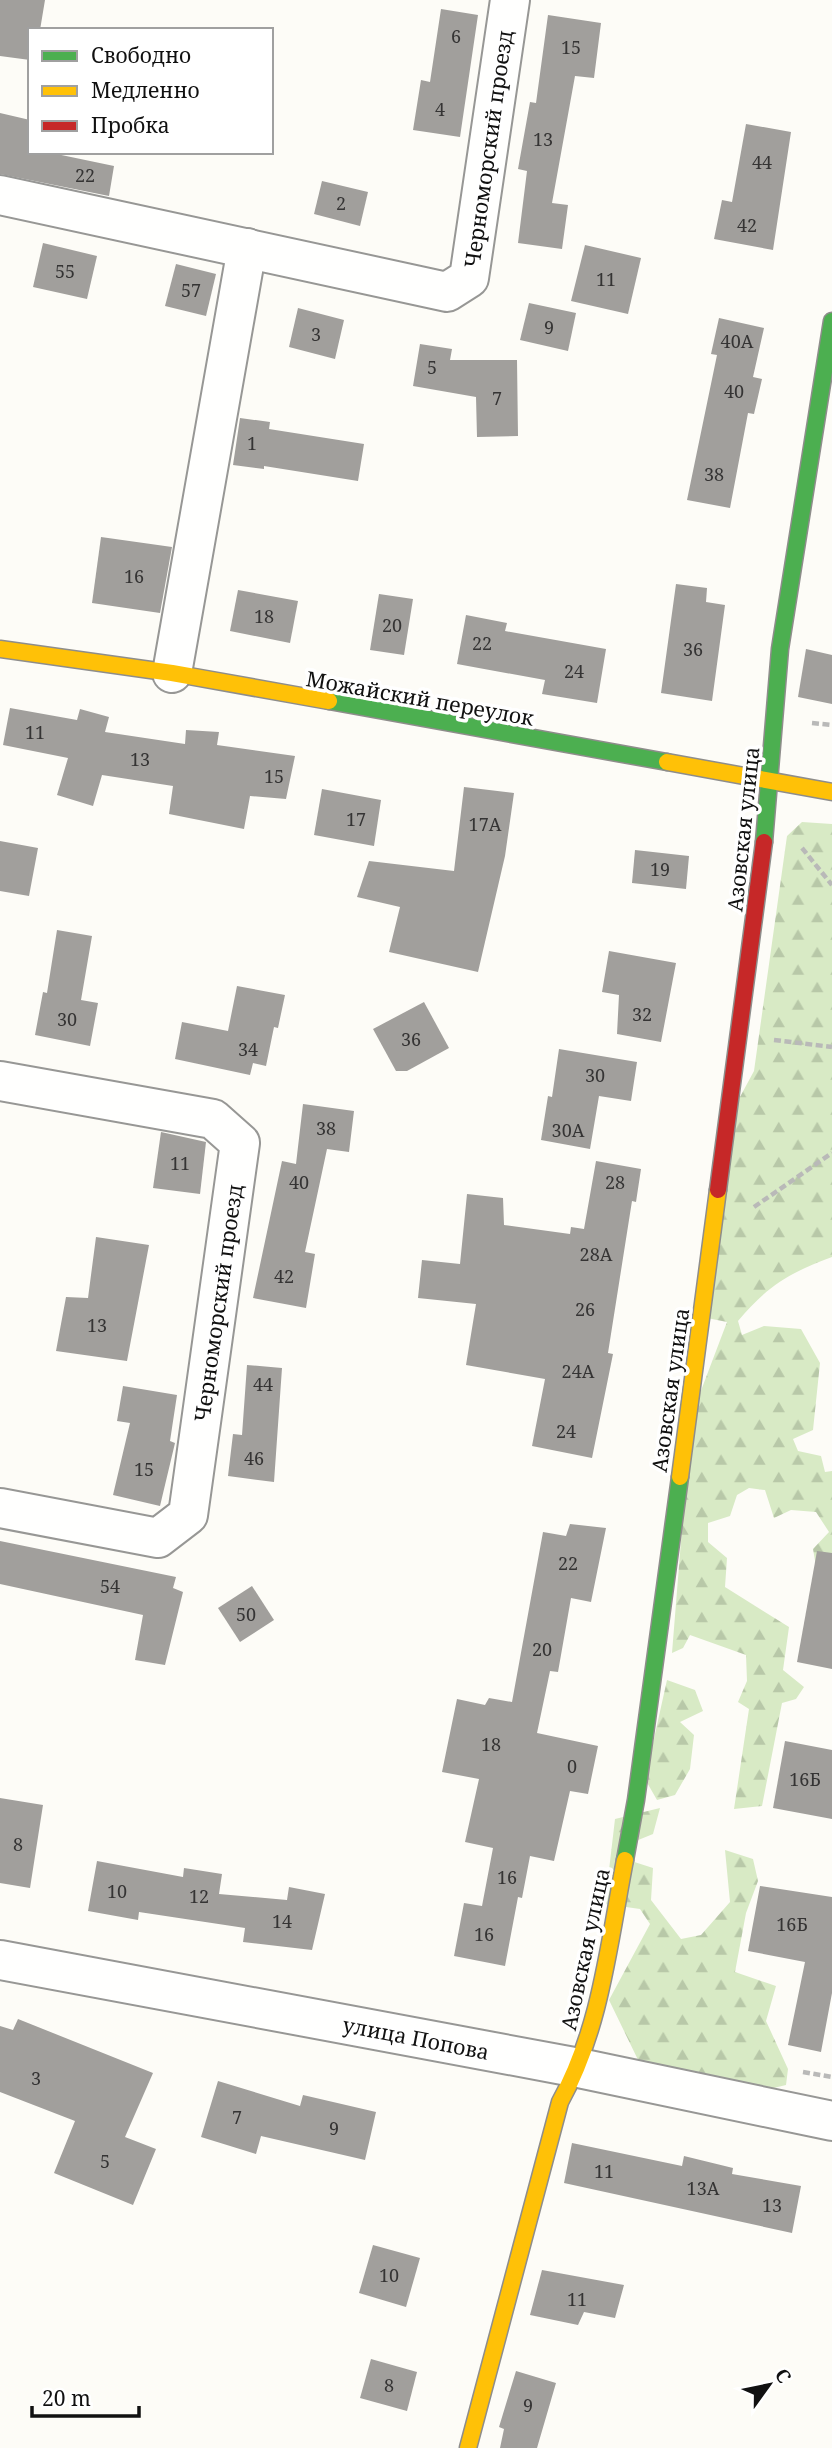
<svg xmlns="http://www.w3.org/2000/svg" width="832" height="2448" font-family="'Noto Serif',serif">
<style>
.forest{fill:url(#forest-firs)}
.building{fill:#a19f9c}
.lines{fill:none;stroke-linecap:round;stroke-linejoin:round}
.street-casing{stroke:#979795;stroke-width:42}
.fast-casing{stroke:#8e8d8b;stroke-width:19}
.slow-casing{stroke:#8e8d8b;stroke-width:19}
.jam-casing{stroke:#8e8d8b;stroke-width:19}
.path{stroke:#b9b9b8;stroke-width:4.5;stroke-dasharray:7 3.5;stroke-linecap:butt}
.street{stroke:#fffffe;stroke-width:38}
.fast{stroke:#4caf50;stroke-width:16}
.slow{stroke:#ffc107;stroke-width:16}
.jam{stroke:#c62828;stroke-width:16}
.labels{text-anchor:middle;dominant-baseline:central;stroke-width:7;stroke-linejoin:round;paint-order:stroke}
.number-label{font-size:18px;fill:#353434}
.street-label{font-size:21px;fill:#111;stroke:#fff}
</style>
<defs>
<pattern id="forest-firs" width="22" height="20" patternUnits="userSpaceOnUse" patternTransform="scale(1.75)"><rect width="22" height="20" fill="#d8eac5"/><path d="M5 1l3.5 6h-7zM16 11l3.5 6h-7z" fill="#b8c8a8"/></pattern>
</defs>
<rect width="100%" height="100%" fill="#fdfcf7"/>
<g class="forest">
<path d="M802,822L832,824V1257C787,1274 769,1285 738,1321L742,1335L764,1326L801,1329L820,1363L813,1430L793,1439L798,1451L821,1456L825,1472L832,1471V1586L817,1572L813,1549L829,1532L816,1512L791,1510L774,1518L765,1490L749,1488L737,1495L730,1516L708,1523V1542L727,1558L725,1587L789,1627L783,1670L804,1687L796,1699L782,1703L762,1806L734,1809L749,1709L738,1702L747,1681L746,1655L690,1635L683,1648L672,1653L691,1417L727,1322L702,1317L734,1108L754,1071L787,836Z"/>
<polygon points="667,1680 695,1690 703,1711 680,1722 694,1735 690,1769 675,1795 657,1800 645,1779"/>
<polygon points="660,1808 653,1834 626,1845 622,1858 653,1868 651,1900 681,1939 701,1935 730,1902 725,1850 753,1859 758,1881 746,1913 735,1972 776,1986 766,2021 788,2069 786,2085 752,2093 641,2066 609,2000 650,1924 640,1909 605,1904 615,1819"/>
</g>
<g class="building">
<polygon points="0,0 45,0 40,30 30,30 30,60 0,56"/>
<polygon points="441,9 478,15 460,137 413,130 421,80 430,82"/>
<polygon points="548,15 601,23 594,78 575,76 552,203 568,205 562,249 518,243 527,171 518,169 530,102 536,103"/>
<polygon points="0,113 30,120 30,152 47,152 114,166 109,196 0,174"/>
<polygon points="746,124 791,132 773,250 714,239 722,200 732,202"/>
<polygon points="322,181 368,192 360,226 314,214"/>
<polygon points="43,243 97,256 87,299 33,287"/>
<polygon points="585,245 641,258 628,314 571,301"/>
<polygon points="176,264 216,274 206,316 165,306"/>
<polygon points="529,303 576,313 568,351 520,340"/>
<polygon points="298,308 344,320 335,359 289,347"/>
<polygon points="719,318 764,328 753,377 762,379 754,414 748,413 730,508 687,500 717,355 711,354"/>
<polygon points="420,344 452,349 450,360 517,360 518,436 477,437 476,397 413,386"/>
<polygon points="240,418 270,422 269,429 364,444 358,481 264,466 264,469 233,465"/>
<polygon points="101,537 172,547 160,613 92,603"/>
<polygon points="676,584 707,588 706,602 725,605 712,701 661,693"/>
<polygon points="238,590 298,601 290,643 230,631"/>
<polygon points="379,594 413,599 404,655 370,650"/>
<polygon points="466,615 507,623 505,631 606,649 597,703 542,694 545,680 457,664"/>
<polygon points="806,649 832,655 832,704 798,697"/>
<polygon points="10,708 77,720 80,709 109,717 105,732 185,744 186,730 219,732 217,745 295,756 286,799 250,796 244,829 169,814 173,786 102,775 93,806 57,795 68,758 3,745"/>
<polygon points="464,787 514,793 505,856 478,972 389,952 400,907 357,897 369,861 454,871"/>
<polygon points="322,789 381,800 374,846 314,835"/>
<polygon points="0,841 38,848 29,896 0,891"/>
<polygon points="635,850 689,856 686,889 632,883"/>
<polygon points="57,930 92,936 81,1000 98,1003 90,1046 35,1035 43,992 47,993"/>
<polygon points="609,951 676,963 661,1042 617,1034 619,995 602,992"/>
<polygon points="237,986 285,995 278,1028 274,1027 266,1066 253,1063 250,1075 175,1059 182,1022 228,1031"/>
<polygon points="424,1002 449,1048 407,1071 396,1071 373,1029"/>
<polygon points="559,1049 637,1062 631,1101 599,1096 590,1149 541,1140 548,1096 552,1097"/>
<polygon points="303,1104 354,1111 349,1152 327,1149 305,1252 315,1254 306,1308 253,1298 282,1161 296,1164"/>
<polygon points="161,1132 206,1142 200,1194 153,1188"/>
<polygon points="596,1161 641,1169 636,1202 632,1201 608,1353 613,1354 592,1458 532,1446 545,1379 466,1365 476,1304 418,1298 422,1260 460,1264 467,1194 503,1198 504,1225 570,1234 571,1227 584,1229"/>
<polygon points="96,1237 149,1245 127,1361 56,1351 66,1297 88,1298"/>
<polygon points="247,1365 282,1368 274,1482 228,1476 233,1434 242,1435"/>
<polygon points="123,1386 177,1395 170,1441 175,1443 160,1506 113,1495 130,1423 117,1421"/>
<polygon points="570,1524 606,1528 591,1602 571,1598 558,1672 550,1671 537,1733 598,1746 588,1794 570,1791 554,1861 530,1856 522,1898 518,1897 505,1966 454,1956 464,1903 482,1906 493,1848 465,1842 479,1779 442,1772 457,1699 485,1705 489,1698 512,1702 543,1532 566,1536"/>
<polygon points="0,1541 176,1577 173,1588 183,1592 165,1665 135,1660 143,1615 0,1584"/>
<polygon points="817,1551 832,1553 832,1669 797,1662"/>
<polygon points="252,1586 274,1620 240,1642 218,1608"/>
<polygon points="785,1741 832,1750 832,1819 773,1808"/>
<polygon points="0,1798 43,1805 30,1888 0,1883"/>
<polygon points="97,1861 183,1877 184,1868 222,1874 219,1894 287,1900 289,1887 325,1894 312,1950 243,1942 245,1928 139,1912 138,1920 88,1911"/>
<polygon points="760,1886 832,1897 832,1993 821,2052 788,2045 805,1962 748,1951"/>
<polygon points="18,2019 153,2073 125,2137 156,2149 133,2205 54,2173 75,2121 0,2092 0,2026 13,2030"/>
<polygon points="218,2081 300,2106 303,2095 376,2112 365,2160 261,2136 256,2154 201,2137"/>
<polygon points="572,2143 682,2166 684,2156 733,2168 732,2174 801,2186 792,2233 564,2183"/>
<polygon points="373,2245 420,2258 406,2307 359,2293"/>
<polygon points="542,2270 624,2285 615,2318 584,2312 578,2325 530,2315"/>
<polygon points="371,2359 417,2372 407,2411 360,2398"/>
<polygon points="516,2371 556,2383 537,2448 500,2448 504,2429 499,2427"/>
</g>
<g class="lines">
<g class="street-casing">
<g id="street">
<polyline points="0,195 447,292 469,278 510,0"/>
<polyline points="172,673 247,248"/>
<polyline points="0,1081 213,1119 240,1143 188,1515 158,1538 0,1508"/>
<polyline points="0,1960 579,2068 832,2121"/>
</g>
</g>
<g class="fast-casing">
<g id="fast">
<polyline points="329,701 667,762"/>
<polyline points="764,842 780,649 832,321"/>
<polyline points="625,1860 636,1800 680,1477"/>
</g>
</g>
<g class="slow-casing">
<g id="slow">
<polyline points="0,649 172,673 329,701"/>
<polyline points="667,762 832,792"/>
<polyline points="680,1477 718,1190"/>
<path d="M468,2448L560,2102C601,2028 609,1942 625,1860"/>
</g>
</g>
<g class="jam-casing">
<polyline id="jam" points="718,1190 764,842"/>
</g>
<g class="path">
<polyline points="812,723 832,725"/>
<polyline points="802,848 832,885"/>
<polyline points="774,1040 832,1047"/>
<polyline points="754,1207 832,1153"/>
<polyline points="803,2072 832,2077"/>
</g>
<use href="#street" class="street"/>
<use href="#fast" class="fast"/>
<use href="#slow" class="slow"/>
<use href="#jam" class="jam"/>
</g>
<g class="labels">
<g class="number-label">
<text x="456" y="36">6</text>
<text x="571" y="47">15</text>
<text x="440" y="109">4</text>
<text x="543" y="139">13</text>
<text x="762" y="162">44</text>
<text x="85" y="175">22</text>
<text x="341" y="203">2</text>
<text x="747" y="225">42</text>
<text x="65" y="271">55</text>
<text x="606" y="279">11</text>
<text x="191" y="290">57</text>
<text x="549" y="327">9</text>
<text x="316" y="334">3</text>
<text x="737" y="341">40А</text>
<text x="432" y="367">5</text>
<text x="734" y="391">40</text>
<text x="497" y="398">7</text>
<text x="252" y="443">1</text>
<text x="714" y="474">38</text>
<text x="134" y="576">16</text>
<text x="264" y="616">18</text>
<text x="392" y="625">20</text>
<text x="482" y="643">22</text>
<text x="693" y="649">36</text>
<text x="574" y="671">24</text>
<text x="35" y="732">11</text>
<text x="140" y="759">13</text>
<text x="274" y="776">15</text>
<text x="356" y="819">17</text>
<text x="485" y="824">17А</text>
<text x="660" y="869">19</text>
<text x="642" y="1014">32</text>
<text x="67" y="1019">30</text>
<text x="411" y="1039">36</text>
<text x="248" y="1049">34</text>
<text x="595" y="1075">30</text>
<text x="326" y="1128">38</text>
<text x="568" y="1130">30А</text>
<text x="180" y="1163">11</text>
<text x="299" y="1182">40</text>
<text x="615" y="1182">28</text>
<text x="596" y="1254">28А</text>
<text x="284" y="1276">42</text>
<text x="585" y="1309">26</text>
<text x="97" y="1325">13</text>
<text x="578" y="1371">24А</text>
<text x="263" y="1384">44</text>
<text x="566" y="1431">24</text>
<text x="254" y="1458">46</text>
<text x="144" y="1469">15</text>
<text x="568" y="1563">22</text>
<text x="110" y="1586">54</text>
<text x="246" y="1614">50</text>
<text x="542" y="1649">20</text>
<text x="491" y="1744">18</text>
<text x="572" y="1766">0</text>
<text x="805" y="1779">16Б</text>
<text x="18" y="1844">8</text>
<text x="507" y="1877">16</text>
<text x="117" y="1891">10</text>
<text x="199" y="1896">12</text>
<text x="282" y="1921">14</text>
<text x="792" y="1924">16Б</text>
<text x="484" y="1934">16</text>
<text x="36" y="2078">3</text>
<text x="237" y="2117">7</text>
<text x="334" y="2128">9</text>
<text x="105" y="2161">5</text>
<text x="604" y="2171">11</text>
<text x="703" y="2188">13А</text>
<text x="772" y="2205">13</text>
<text x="389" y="2275">10</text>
<text x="577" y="2299">11</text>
<text x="389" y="2385">8</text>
<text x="528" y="2405">9</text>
</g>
<g class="street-label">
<text transform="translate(488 149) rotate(-82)">Черноморский проезд</text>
<text transform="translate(420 698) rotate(10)">Можайский переулок</text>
<text transform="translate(743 829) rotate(-84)">Азовская улица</text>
<text transform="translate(218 1303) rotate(-82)">Черноморский проезд</text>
<text transform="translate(670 1390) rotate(-82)">Азовская улица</text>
<text transform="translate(585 1949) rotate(-78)">Азовская улица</text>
<text transform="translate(416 2038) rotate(11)">улица Попова</text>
</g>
</g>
<rect x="28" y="28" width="245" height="126" fill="#ffffff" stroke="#a0a0a0" stroke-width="2"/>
<rect x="42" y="51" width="35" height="10" fill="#4caf50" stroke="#a0a0a0" stroke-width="2"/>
<text x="91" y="63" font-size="21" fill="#111111">Свободно</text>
<rect x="42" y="86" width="35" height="10" fill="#ffc107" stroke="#a0a0a0" stroke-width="2"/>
<text x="91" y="98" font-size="21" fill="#111111">Медленно</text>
<rect x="42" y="121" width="35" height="10" fill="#c62828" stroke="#a0a0a0" stroke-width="2"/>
<text x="91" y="133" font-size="21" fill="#111111">Пробка</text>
<g transform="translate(769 2385) rotate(57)" stroke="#ffffff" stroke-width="5" paint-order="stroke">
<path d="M0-5L12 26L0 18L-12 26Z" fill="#111111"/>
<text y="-10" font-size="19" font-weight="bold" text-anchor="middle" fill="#111111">С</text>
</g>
<path d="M32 2406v10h107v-10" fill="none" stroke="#111111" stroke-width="3.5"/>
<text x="42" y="2406" font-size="21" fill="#111111" stroke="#ffffff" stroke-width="5" paint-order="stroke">20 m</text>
</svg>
